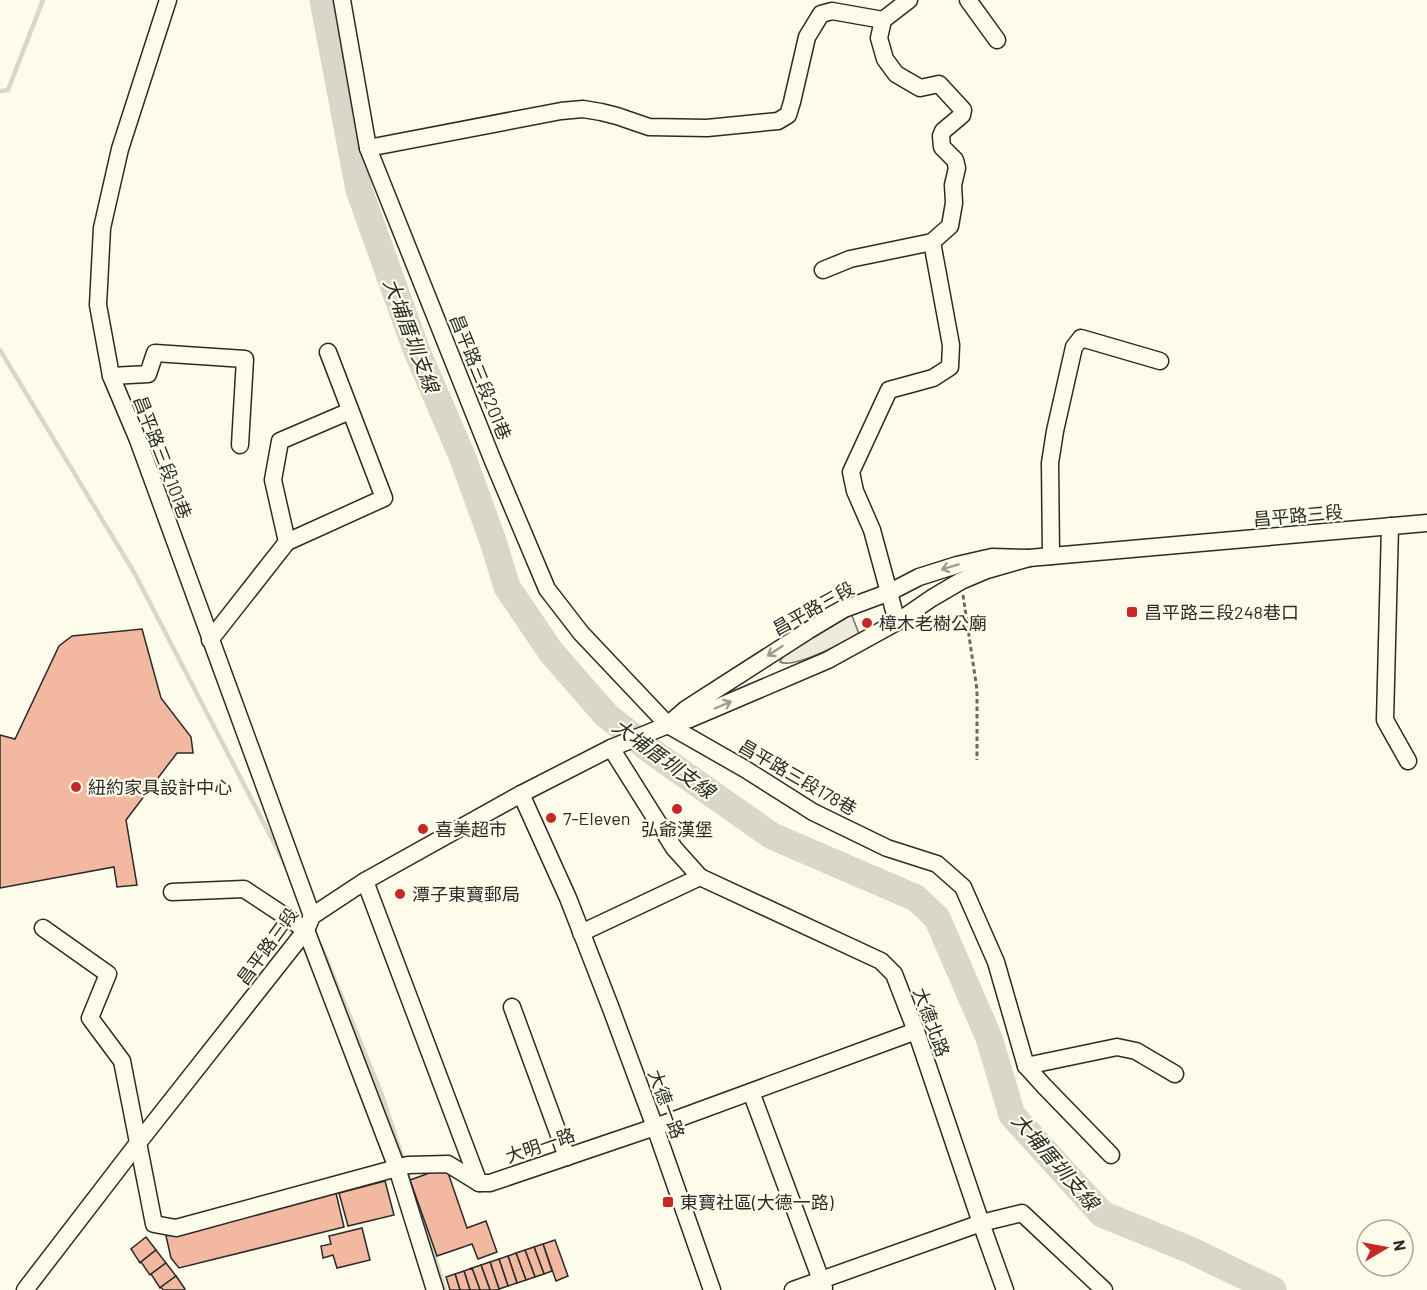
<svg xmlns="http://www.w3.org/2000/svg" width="1427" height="1290" font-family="Barlow,'Noto Sans TC',sans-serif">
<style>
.green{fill:#ecebdb;stroke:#74746e;stroke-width:1.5}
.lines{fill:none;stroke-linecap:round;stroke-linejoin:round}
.stream{stroke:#d8d7c9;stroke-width:4.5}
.river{stroke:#d8d7c9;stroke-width:27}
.building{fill:#f2b8a0;stroke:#2b2b2b;stroke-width:1.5}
.minor-casing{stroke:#2b2b2b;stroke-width:19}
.path{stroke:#6a6964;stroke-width:3;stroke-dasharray:4.5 3;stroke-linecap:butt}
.minor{stroke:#fdfbea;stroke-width:16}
.oneway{stroke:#9e9d94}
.poi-dot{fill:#c62828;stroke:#fdfbea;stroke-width:2}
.labels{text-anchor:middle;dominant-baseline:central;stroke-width:4.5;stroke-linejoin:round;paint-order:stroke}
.street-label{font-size:18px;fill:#2b2b2b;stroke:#fdfbea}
.poi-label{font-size:18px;fill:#2b2b2b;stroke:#fdfbea;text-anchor:start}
.water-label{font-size:20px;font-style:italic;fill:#2b2b2b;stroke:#fdfbea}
</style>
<rect width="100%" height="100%" fill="#fdfbea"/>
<path class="green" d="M851,613L859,634C843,642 796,669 780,662L783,656Z"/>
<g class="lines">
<g class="stream">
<polyline points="0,91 8,90 43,0"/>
<polyline points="0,350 135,574 285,864"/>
<polyline points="321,946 382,1095 404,1162"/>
<polyline points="407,1170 445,1290"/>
</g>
<polyline class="river" points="323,0 359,190 416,349 462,456 493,541 507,587 551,652 606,715 654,753 772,836 916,898 937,918 989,1038 1012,1115 1102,1214 1190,1250 1273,1290"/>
</g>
<g class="building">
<polygon points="142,629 161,698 191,737 193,753 177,753 126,820 137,885 117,887 114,867 0,888 0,735 15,739 59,646 72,636"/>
<polygon points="446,1167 467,1228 486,1221 497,1252 478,1259 472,1244 437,1256 410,1180"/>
<polygon points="385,1181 394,1215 348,1226 339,1193"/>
<polygon points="336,1193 344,1227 179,1268 171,1258 166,1236"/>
<polygon points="362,1228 370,1260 337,1268 333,1255 323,1258 321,1246 331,1244 329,1236"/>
<polygon points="146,1237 156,1250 140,1263 131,1249"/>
<polygon points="555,1240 568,1276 556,1281 543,1244"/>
<polygon points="543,1244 552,1271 544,1274 534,1247"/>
<polygon points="534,1247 544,1274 535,1277 525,1250"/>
<polygon points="156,1250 166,1263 150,1275 141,1262"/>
<polygon points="525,1250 535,1277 526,1280 516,1253"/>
<polygon points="516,1253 526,1280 517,1283 508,1256"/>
<polygon points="508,1256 517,1283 508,1286 499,1259"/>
<polygon points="499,1259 508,1286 499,1289 490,1262"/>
<polygon points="490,1262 499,1289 498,1290 490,1290 481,1265"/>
<polygon points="166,1263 176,1276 160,1288 151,1274"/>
<polygon points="481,1265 490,1290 480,1290 472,1268"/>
<polygon points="472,1268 480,1290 470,1290 464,1271"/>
<polygon points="464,1271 470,1290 460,1290 455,1274"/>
<polygon points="455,1274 460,1290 450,1290 446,1277"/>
<polygon points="176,1276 185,1289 184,1290 163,1290 161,1287"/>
</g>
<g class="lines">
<g class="minor-casing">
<g id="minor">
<polyline points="168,0 120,149 102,228 98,305 111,376 138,440 312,916"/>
<polyline points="342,0 368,148 493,461 547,589 581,633 668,725 745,769 813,812 887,848 937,864 963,887 996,962 1026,1066 1044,1086 1111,1155"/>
<polyline points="968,0 997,40"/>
<polyline points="368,148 561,111 583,109 601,112 617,116 649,127 707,128 778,121 788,115 792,102 807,37 821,14 832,11 883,20 909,0"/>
<polyline points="823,270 850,259 932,242 950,226 954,203 953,185 957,168 955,160 942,147 941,136 943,131 962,115 963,110 939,84 920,88 896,74 885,59 879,38 883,20"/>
<polyline points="111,376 148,374 155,353 245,359 240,445"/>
<polyline points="1390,526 1385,720 1408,761"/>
<polyline points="287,542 384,498 328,352"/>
<polyline points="1051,556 1050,463 1055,431 1074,347 1081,338 1160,361"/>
<polyline points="897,622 872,530 855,491 851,472 889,390 933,378 950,367 951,345 932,242"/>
<polyline points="210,640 287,542 273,480 280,441 350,411"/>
<polyline points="671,722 686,709 809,630 844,609 890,592 919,577 957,565 992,557 1029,558 1427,523"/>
<polyline points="611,748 674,848 700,877 881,961 894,974 916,1031 981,1223 1005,1290"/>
<polyline points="521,794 568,898 610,1006 655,1127 712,1290"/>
<polyline points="365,881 479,1183 490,1183 655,1127 916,1031"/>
<polyline points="172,892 244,889 306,930"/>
<polyline points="43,928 108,974 90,1018 122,1061 154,1224 176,1228 408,1165 448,1164 479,1183"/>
<polyline points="306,930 397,1168 435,1290"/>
<polyline points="581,933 700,877"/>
<polyline points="512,1007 567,1157"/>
<polyline points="1026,1066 1117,1047 1136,1051 1175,1074"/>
<polyline points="751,1092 824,1288"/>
<polyline points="25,1290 138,1143 306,930 312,916 365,881 521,794 611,748 668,725 690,719 828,660 897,622 932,598 961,581 987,570 1029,558"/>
<polyline points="793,1290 981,1223 1022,1213 1104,1290"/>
</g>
</g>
<polyline class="path" points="963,595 977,690 977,760"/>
<use href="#minor" class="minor"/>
</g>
<defs><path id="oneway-shaft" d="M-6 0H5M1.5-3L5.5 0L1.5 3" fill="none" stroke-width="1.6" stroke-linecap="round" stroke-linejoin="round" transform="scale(1.5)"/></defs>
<g class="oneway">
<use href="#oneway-shaft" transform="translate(950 567) rotate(163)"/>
<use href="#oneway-shaft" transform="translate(775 651) rotate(147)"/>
<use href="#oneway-shaft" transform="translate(723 705) rotate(-23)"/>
</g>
<g class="poi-dot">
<rect x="1126" y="606" width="12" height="12" rx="3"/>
<circle cx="867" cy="623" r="6"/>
<circle cx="76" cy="787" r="6"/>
<circle cx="677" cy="809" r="6"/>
<circle cx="551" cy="818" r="6"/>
<circle cx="423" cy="829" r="6"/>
<circle cx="400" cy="894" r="6"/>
<rect x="662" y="1196" width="12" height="12" rx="3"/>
</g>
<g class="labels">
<g class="street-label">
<text transform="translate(481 377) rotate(68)">昌平路三段201巷</text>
<text transform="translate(163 457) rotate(69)">昌平路三段101巷</text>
<text transform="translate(1298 515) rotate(-5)">昌平路三段</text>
<text transform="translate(813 608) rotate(-29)">昌平路三段</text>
<text transform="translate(798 777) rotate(30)">昌平路三段178巷</text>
<text transform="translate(267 946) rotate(-54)">昌平路三段</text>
<text transform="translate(932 1022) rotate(70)">大德北路</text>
<text transform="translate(667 1104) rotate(70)">大德一路</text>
<text transform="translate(540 1145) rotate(-19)">大明一路</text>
</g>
<g class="poi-label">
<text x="1144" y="612">昌平路三段248巷口</text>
<text x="879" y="623">樟木老樹公廟</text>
<text x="88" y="787">紐約家具設計中心</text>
<text x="563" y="818">7-Eleven</text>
<text x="435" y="829">喜美超市</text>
<text x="677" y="829" text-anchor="middle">弘爺漢堡</text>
<text x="412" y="894">潭子東寶郵局</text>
<text x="680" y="1202">東寶社區(大德一路)</text>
</g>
<g class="water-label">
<text transform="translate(412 335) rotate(69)">大埔厝圳支線</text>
<text transform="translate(664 758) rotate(36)">大埔厝圳支線</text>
<text transform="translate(1056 1161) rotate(49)">大埔厝圳支線</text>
</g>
</g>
<g transform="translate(1385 1248) rotate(80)"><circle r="28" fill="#fdfbea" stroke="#a9a89e" stroke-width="1.5"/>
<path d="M0-4.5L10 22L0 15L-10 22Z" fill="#c62828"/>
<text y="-9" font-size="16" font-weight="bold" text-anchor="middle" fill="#2b2b2b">N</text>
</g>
</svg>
